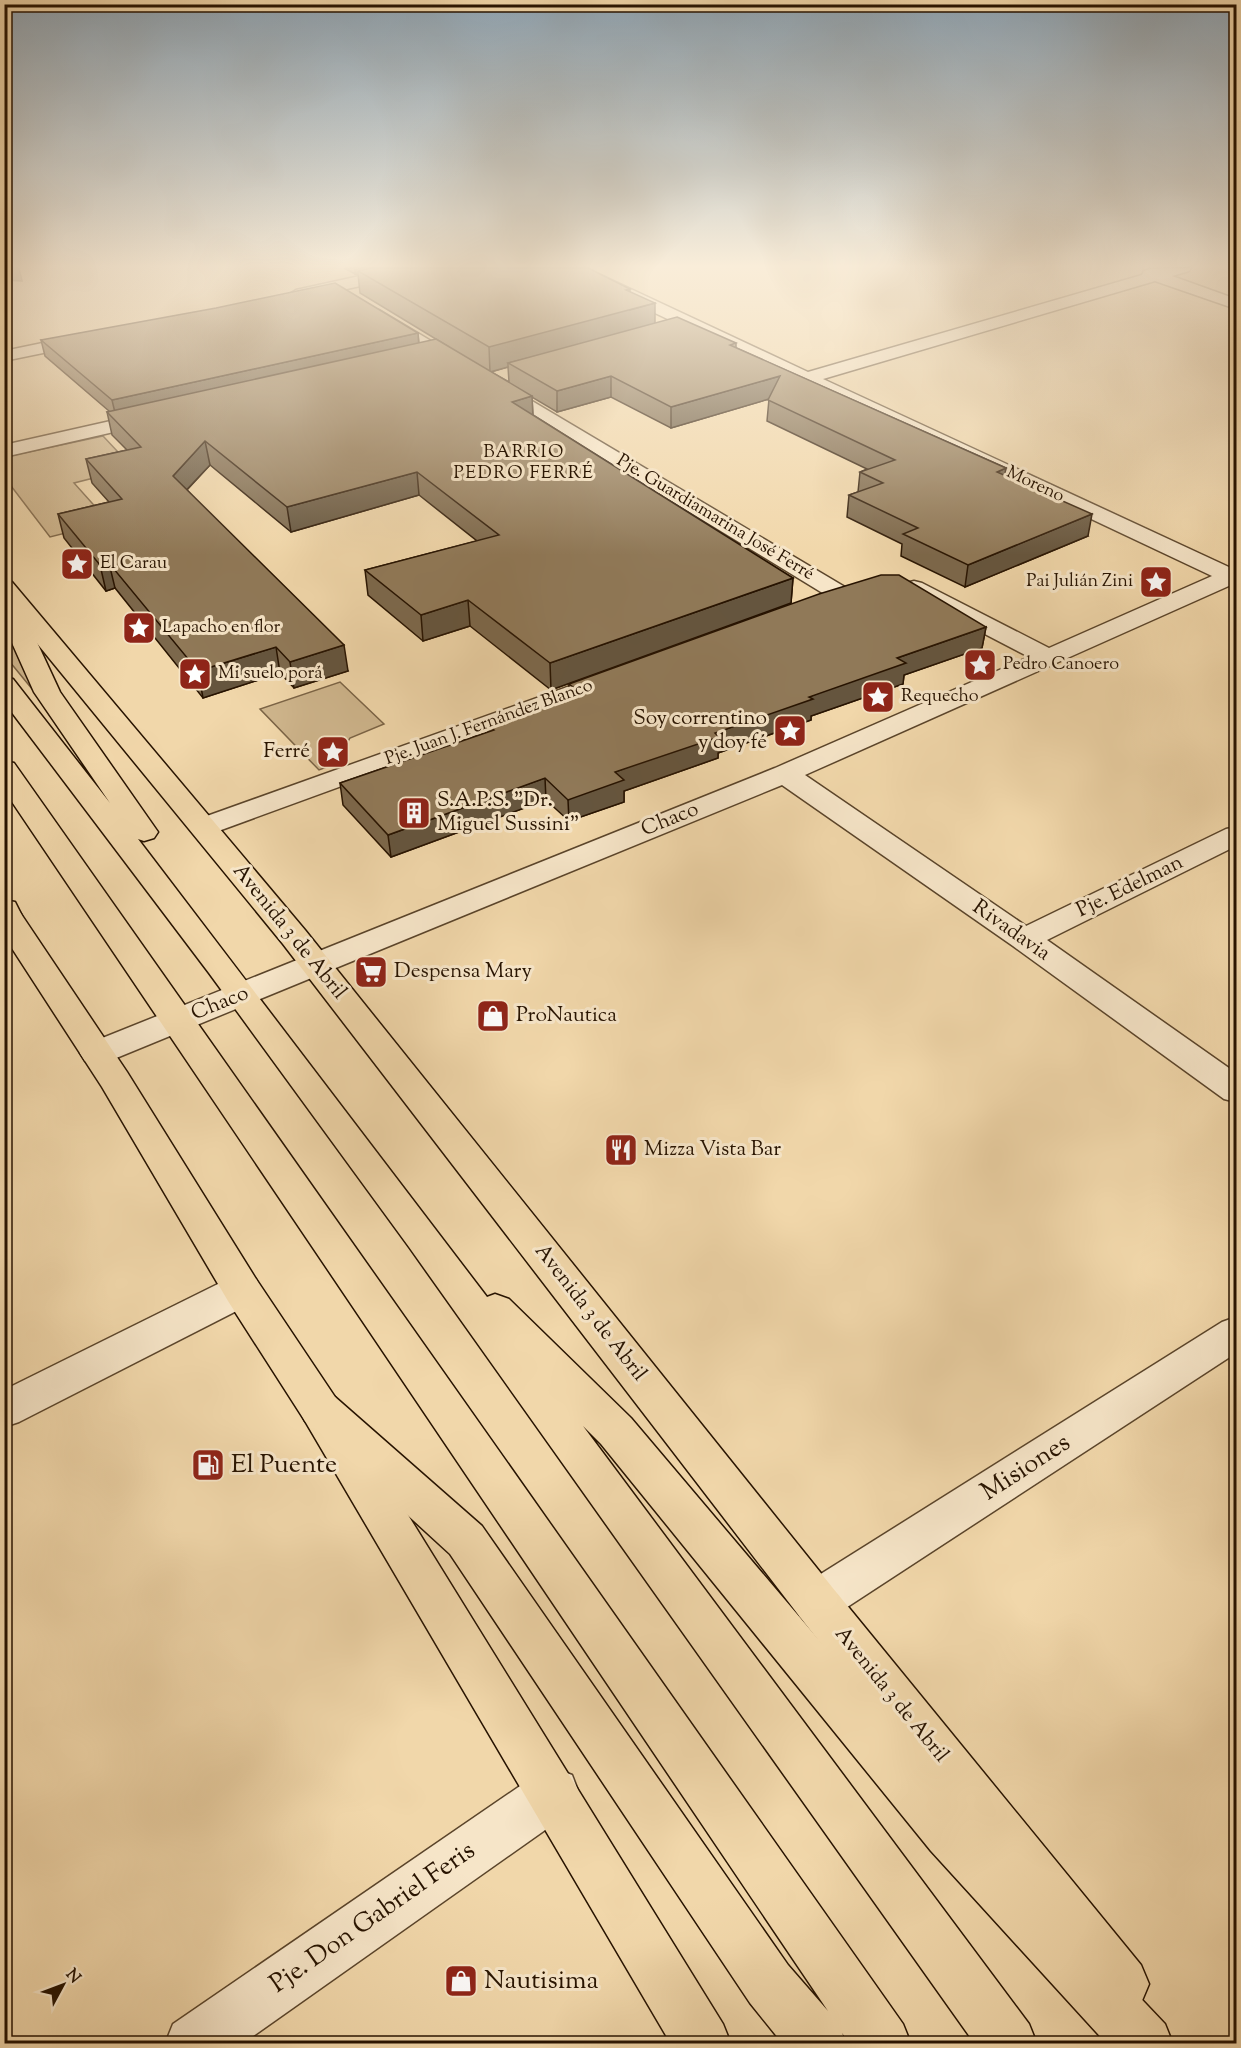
<svg xmlns="http://www.w3.org/2000/svg" width="1241" height="2048" font-family="'Sorts Mill Goudy',serif">
<style>
.green{fill:#cfb68d;stroke:#7b6446;stroke-width:1.5}
.lines{fill:none;stroke-linecap:round;stroke-linejoin:round}
.minor-casing{stroke:#5a442a;stroke-width:3}
.major-casing{stroke:#271300;stroke-width:3}
.highway-casing{stroke:#271300;stroke-width:3}
.minor{fill:#f6e5c8;fill-rule:evenodd}
.major{fill:#f1d7aa;fill-rule:evenodd}
.highway{fill:#f1d7aa;fill-rule:evenodd}
.wall{fill:#7c684c;stroke:#271300;stroke-width:1.5;fill-rule:evenodd}
.shaded-wall{fill:#65553e;stroke:#271300;stroke-width:1.5}
.building{fill:#907958;stroke:#271300;stroke-width:1.5}
.labels{text-anchor:middle;dominant-baseline:central;stroke-width:6;stroke-linejoin:round;paint-order:stroke}
.far-neighbourhood-label{font-size:18px;letter-spacing:1.5px;fill:#271300;stroke:#f6e5c8}
.far-street-label{font-size:18px;fill:#271300;stroke:#f6e5c8}
.far-poi-label{font-size:18px;fill:#271300;stroke:#f6e5c8;text-anchor:start}
.poi-label{font-size:21px;fill:#271300;stroke:#f6e5c8;text-anchor:start}
.street-label{font-size:21px;fill:#271300;stroke:#f6e5c8}
.near-poi-label{font-size:26px;fill:#271300;stroke:#f6e5c8;text-anchor:start}
.near-street-label{font-size:26px;fill:#271300;stroke:#f6e5c8}
</style>
<rect width="100%" height="100%" fill="#f1d7aa"/>
<filter id="stains"><feTurbulence type="fractalNoise" baseFrequency=".00333" numOctaves="4"/><feColorMatrix values="0 0 0 0 .2 0 0 0 0 .09 0 0 0 0 .02 0 0 0 .5 -.17"/></filter>
<radialGradient id="worn" r=".72"><stop offset=".6" stop-color="#630" stop-opacity="0"/><stop offset="1" stop-color="#630" stop-opacity=".3"/></radialGradient>
<g class="green">
<polygon points="103,436 133,468 74,483 109,522 50,537 5,478 5,457"/>
<polygon points="5,628 37,695 5,656"/>
<polygon points="340,682 384,724 350,738 335,764 319,770 260,709"/>
</g>
<g class="lines">
<g class="minor-casing">
<g id="minor">
<polygon points="396,268 428,268 420,273 296,300 288,295 296,290"/>
<polygon points="564,268 586,268 808,372 1142,275 1144,271 1150,269 1191,268 1189,271 1172,276 1236,299 1236,309 1155,281 823,379 1231,568 1236,567 1236,586 1231,585 805,775 1026,926 1226,829 1236,827 1236,846 1047,940 1236,1073 1236,1102 1224,1099 1013,946 782,785 109,1061 97,1064 85,1061 80,1053 85,1045 775,768 1029,657 906,593 902,588 906,583 914,581 922,583 1049,648 1212,576 566,271"/>
<polygon points="379,310 850,590 854,595 850,600 842,602 834,600 373,319 370,315 373,311"/>
<polygon points="86,334 92,335 95,339 92,343 4,361 4,351"/>
<polygon points="155,411 162,413 165,417 162,421 4,457 4,445"/>
<polygon points="612,671 621,674 625,679 621,684 213,833 203,836 193,833 189,827 193,821"/>
<polygon points="242,1275 256,1279 261,1290 256,1301 19,1422 4,1427 4,1390 228,1279"/>
<polygon points="1236,1317 1236,1353 832,1617 816,1623 800,1617 793,1602 800,1587 1222,1322"/>
<polygon points="554,1768 572,1775 579,1793 572,1811 242,2044 165,2044 173,2024 536,1775"/>
</g>
</g>
<g class="major-casing">
<g id="major">
<polygon points="4,580 12,582 305,930 832,1587 1141,1965 1149,1984 1141,2003 1122,2011 1103,2003 800,1617 283,944 4,603"/>
<polygon points="4,903 15,905 127,1072 256,1279 335,1397 723,2024 731,2044 671,2044 305,1421 228,1301 102,1087 4,936"/>
</g>
</g>
<g class="highway-casing">
<g id="highway">
<polygon points="4,590 12,592 16,597 60,692 158,832 154,838 144,841 138,839 487,1297 495,1294 509,1299 631,1418 967,1815 1165,2024 1173,2044 1107,2044 931,1851 601,1444 583,1426 1029,2024 1037,2044 975,2044 409,1247 209,973 4,702 4,677 13,679 110,803 34,692 4,625"/>
<polygon points="4,761 14,763 903,2024 911,2044 850,2044 842,2033 847,2044 783,2044 750,2003 450,1554 305,1421 299,1409 305,1397 320,1391 335,1397 482,1526 788,1965 828,2011 4,790"/>
<polygon points="4,900 15,902 22,916 18,923 4,925"/>
</g>
</g>
<use href="#minor" class="minor"/>
<use href="#major" class="major"/>
<use href="#highway" class="highway"/>
</g>
<g class="wall">
<polygon points="4,268 19,268 22,281 4,280"/>
<path d="M344,268H588L630,292L655,323L736,343V348L1006,468L1004,475L1088,536L965,587L901,556L902,544L847,517L849,495L858,492L860,472L867,469L767,421L769,399L671,428L611,397L557,412L532,397L533,415L793,578L791,603L551,690L470,626L423,641L368,595L365,570L477,541L419,495L291,532L210,465L187,490L348,671L294,688L280,673L203,698L115,588L106,591L64,538L58,514L109,502L92,483L86,459L127,450L112,435L107,412L109,411L45,356L41,340L418,333L419,343L449,347L360,293L358,274H355ZM508,367L509,382L491,372Z"/>
<polygon points="986,627 982,648 904,675 903,684 811,716 811,720 718,753 718,758 624,791 624,802 569,821 546,800 391,857 343,805 340,783 488,732 487,724 569,698 569,684"/>
</g>
<g class="shaded-wall">
<polygon points="355,268 373,268 358,271 358,274 355,274"/>
<polygon points="630,289 630,310 655,303 655,326 508,363 508,367 490,372 489,347"/>
<polygon points="418,333 419,349 116,417 112,400"/>
<polygon points="611,376 611,397 557,412 557,391"/>
<polygon points="780,376 779,396 671,428 671,407"/>
<polygon points="532,396 533,419 512,402"/>
<polygon points="205,441 210,465 177,500 173,476"/>
<polygon points="1006,468 1002,490 997,472"/>
<polygon points="417,472 419,495 291,532 287,507"/>
<polygon points="1092,514 1088,536 965,587 968,565"/>
<polygon points="109,563 115,588 106,591 100,565"/>
<polygon points="793,578 791,603 551,690 550,663"/>
<polygon points="468,600 470,626 423,641 421,615"/>
<polygon points="986,627 982,648 904,675 903,684 811,716 811,720 718,753 718,758 624,791 624,802 569,821 568,800 615,772 809,697 897,658"/>
<polygon points="344,645 348,671 294,688 290,662"/>
<polygon points="276,647 280,673 203,698 198,671"/>
<polygon points="545,778 546,800 391,857 388,835"/>
</g>
<g class="building">
<polygon points="369,268 588,268 630,289 626,290 655,303 489,347 358,271"/>
<polygon points="335,283 418,333 112,400 41,340 216,308"/>
<polygon points="677,317 736,343 730,345 1006,468 997,472 1092,514 968,565 903,534 918,528 849,495 883,483 860,472 895,460 768,400 780,376 671,407 611,376 557,391 508,363"/>
<polygon points="436,339 532,396 512,402 793,578 550,663 468,600 421,615 365,570 499,535 417,472 287,507 205,441 173,476 344,645 290,662 276,647 198,671 109,563 100,565 58,514 122,499 86,459 141,447 107,412"/>
<polygon points="881,575 899,575 986,627 897,658 906,663 809,697 813,699 715,733 719,737 615,772 624,780 568,800 545,778 388,835 340,783 494,730 487,724 582,694 569,684 819,594"/>
</g>
<linearGradient id="sky" x2="0" y2="1"><stop stop-color="#90a7b8"/><stop offset="0.48" stop-color="#f9edd9"/><stop offset="1" stop-color="#f9edd9" stop-opacity="0"/></linearGradient>
<rect width="1241" height="555" fill="url(#sky)"/>
<defs>
<g id="sight-square" transform="scale(1.725)"><rect x="-9" y="-9" width="18" height="18" rx="4" fill="#8f2418" stroke="#f6e5c8"/><path d="M0-6L1.8-2.2L6-1.7L2.9 1.2L3.7 5.4L0 3.3L-3.7 5.4L-2.9 1.2L-6-1.7L-1.8-2.2Z" fill="#fff"/></g>
<g id="building-square" transform="scale(1.725)"><rect x="-9" y="-9" width="18" height="18" rx="4" fill="#8f2418" stroke="#f6e5c8"/><path d="M-4-6H4V6H1V3H-1V6H-4ZM-2.5-4.3h1.7v1.8h-1.7ZM.8-4.3h1.7v1.8H.8ZM-2.5-1h1.7V.8h-1.7ZM.8-1h1.7V.8H.8Z" fill="#fff"/></g>
<g id="supermarket-square" transform="scale(1.725)"><rect x="-9" y="-9" width="18" height="18" rx="4" fill="#8f2418" stroke="#f6e5c8"/><path d="M-6-5.5h2.5l.6 2H6L4.5 2H-2.5L-4.4-4H-6ZM-1.5 3.2a1.3 1.3 0 1 0 .1 0ZM3 3.2a1.3 1.3 0 1 0 .1 0Z" fill="#fff"/></g>
<g id="shop-square" transform="scale(1.725)"><rect x="-9" y="-9" width="18" height="18" rx="4" fill="#8f2418" stroke="#f6e5c8"/><path d="M-5-2.5h2.3a2.7 3.5 0 0 1 5.4 0H5L5.5 6h-11ZM-1.5-2.5h3a1.5 2.3 0 0 0-3 0Z" fill="#fff"/></g>
<g id="restaurant-square" transform="scale(1.725)"><rect x="-9" y="-9" width="18" height="18" rx="4" fill="#8f2418" stroke="#f6e5c8"/><path d="M-5-6h1v4h1v-4h1v4h1v-4h1v5L-1.5 .5V6h-2V.5L-5-1ZM5-6V6H3V1.5H1.5Q1.5-4 5-6Z" fill="#fff"/></g>
<g id="fuel-square" transform="scale(1.725)"><rect x="-9" y="-9" width="18" height="18" rx="4" fill="#8f2418" stroke="#f6e5c8"/><path d="M-5.5-6h7V0h2V4h1.3V-2.5L3-4.5l.8-.8L6-3V5H2.5V1h-1V6h-7ZM-4.2-4.7v3.2H.2V-4.7Z" fill="#fff"/></g>
</defs>
<g fill-rule="evenodd">
<use href="#sight-square" x="77" y="564"/>
<use href="#sight-square" x="1156" y="582"/>
<use href="#sight-square" x="139" y="628"/>
<use href="#sight-square" x="980" y="665"/>
<use href="#sight-square" x="195" y="674"/>
<use href="#sight-square" x="878" y="697"/>
<use href="#sight-square" x="790" y="731"/>
<use href="#sight-square" x="333" y="752"/>
<use href="#building-square" x="414" y="813"/>
<use href="#supermarket-square" x="371" y="972"/>
<use href="#shop-square" x="493" y="1016"/>
<use href="#restaurant-square" x="621" y="1150"/>
<use href="#fuel-square" x="208" y="1465"/>
<use href="#shop-square" x="461" y="1981"/>
</g>
<g class="labels">
<g class="far-neighbourhood-label">
<text x="524" y="453">BARRIO<tspan x="524" dy="21">PEDRO FERRÉ</tspan></text>
</g>
<g class="far-street-label">
<text transform="translate(1035 485) rotate(25)">Moreno</text>
<text transform="translate(715 518) rotate(31)">Pje. Guardiamarina José Ferré</text>
<text transform="translate(489 723) rotate(-20)">Pje. Juan J. Fernández Blanco</text>
</g>
<g class="far-poi-label">
<text x="100" y="564">El Carau</text>
<text x="1133" y="582" text-anchor="end">Pai Julián Zini</text>
<text x="162" y="628">Lapacho en flor</text>
<text x="1003" y="665">Pedro Canoero</text>
<text x="218" y="674">Mi suelo porá</text>
<text x="901" y="697">Requecho</text>
</g>
<g class="poi-label">
<text x="767" y="719" text-anchor="end">Soy correntino<tspan x="767" dy="24">y doy fé</tspan></text>
<text x="310" y="752" text-anchor="end">Ferré</text>
<text x="437" y="801">S.A.P.S. "Dr.<tspan x="437" dy="24">Miguel Sussini"</tspan></text>
<text x="394" y="972">Despensa Mary</text>
<text x="516" y="1016">ProNautica</text>
<text x="644" y="1150">Mizza Vista Bar</text>
</g>
<g class="street-label">
<text transform="translate(670 820) rotate(-22)">Chaco</text>
<text transform="translate(1130 887) rotate(-26)">Pje. Edelman</text>
<text transform="translate(1011 931) rotate(35)">Rivadavia</text>
<text transform="translate(289 932) rotate(51)">Avenida 3 de Abril</text>
<text transform="translate(220 1004) rotate(-22)">Chaco</text>
<text transform="translate(590 1313) rotate(52)">Avenida 3 de Abril</text>
<text transform="translate(891 1695) rotate(51)">Avenida 3 de Abril</text>
</g>
<g class="near-poi-label">
<text x="231" y="1465">El Puente</text>
<text x="484" y="1981">Nautisima</text>
</g>
<g class="near-street-label">
<text transform="translate(1026 1468) rotate(-33)">Misiones</text>
<text transform="translate(373 1918) rotate(-35)">Pje. Don Gabriel Feris</text>
</g>
</g>
<rect width="1241" height="2048" fill="none" stroke="#f1d7aa" stroke-width="24"/>
<rect x="6" y="6" width="1229" height="2036" fill="none" stroke="#271300" stroke-width="3"/>
<rect x="12" y="12" width="1217" height="2024" fill="none" stroke="#271300" stroke-width="1.5"/>
<g transform="translate(63 1985) rotate(49)" stroke="#f6e5c8" stroke-width="4.5" paint-order="stroke">
<path d="M0-4.5L10 22L0 15L-10 22Z" fill="#271300"/>
<text y="-9" font-size="16" font-weight="bold" text-anchor="middle" fill="#271300">N</text>
</g>
<rect width="100%" height="100%" filter="url(#stains)"/>
<rect width="100%" height="100%" fill="url(#worn)"/>
</svg>
